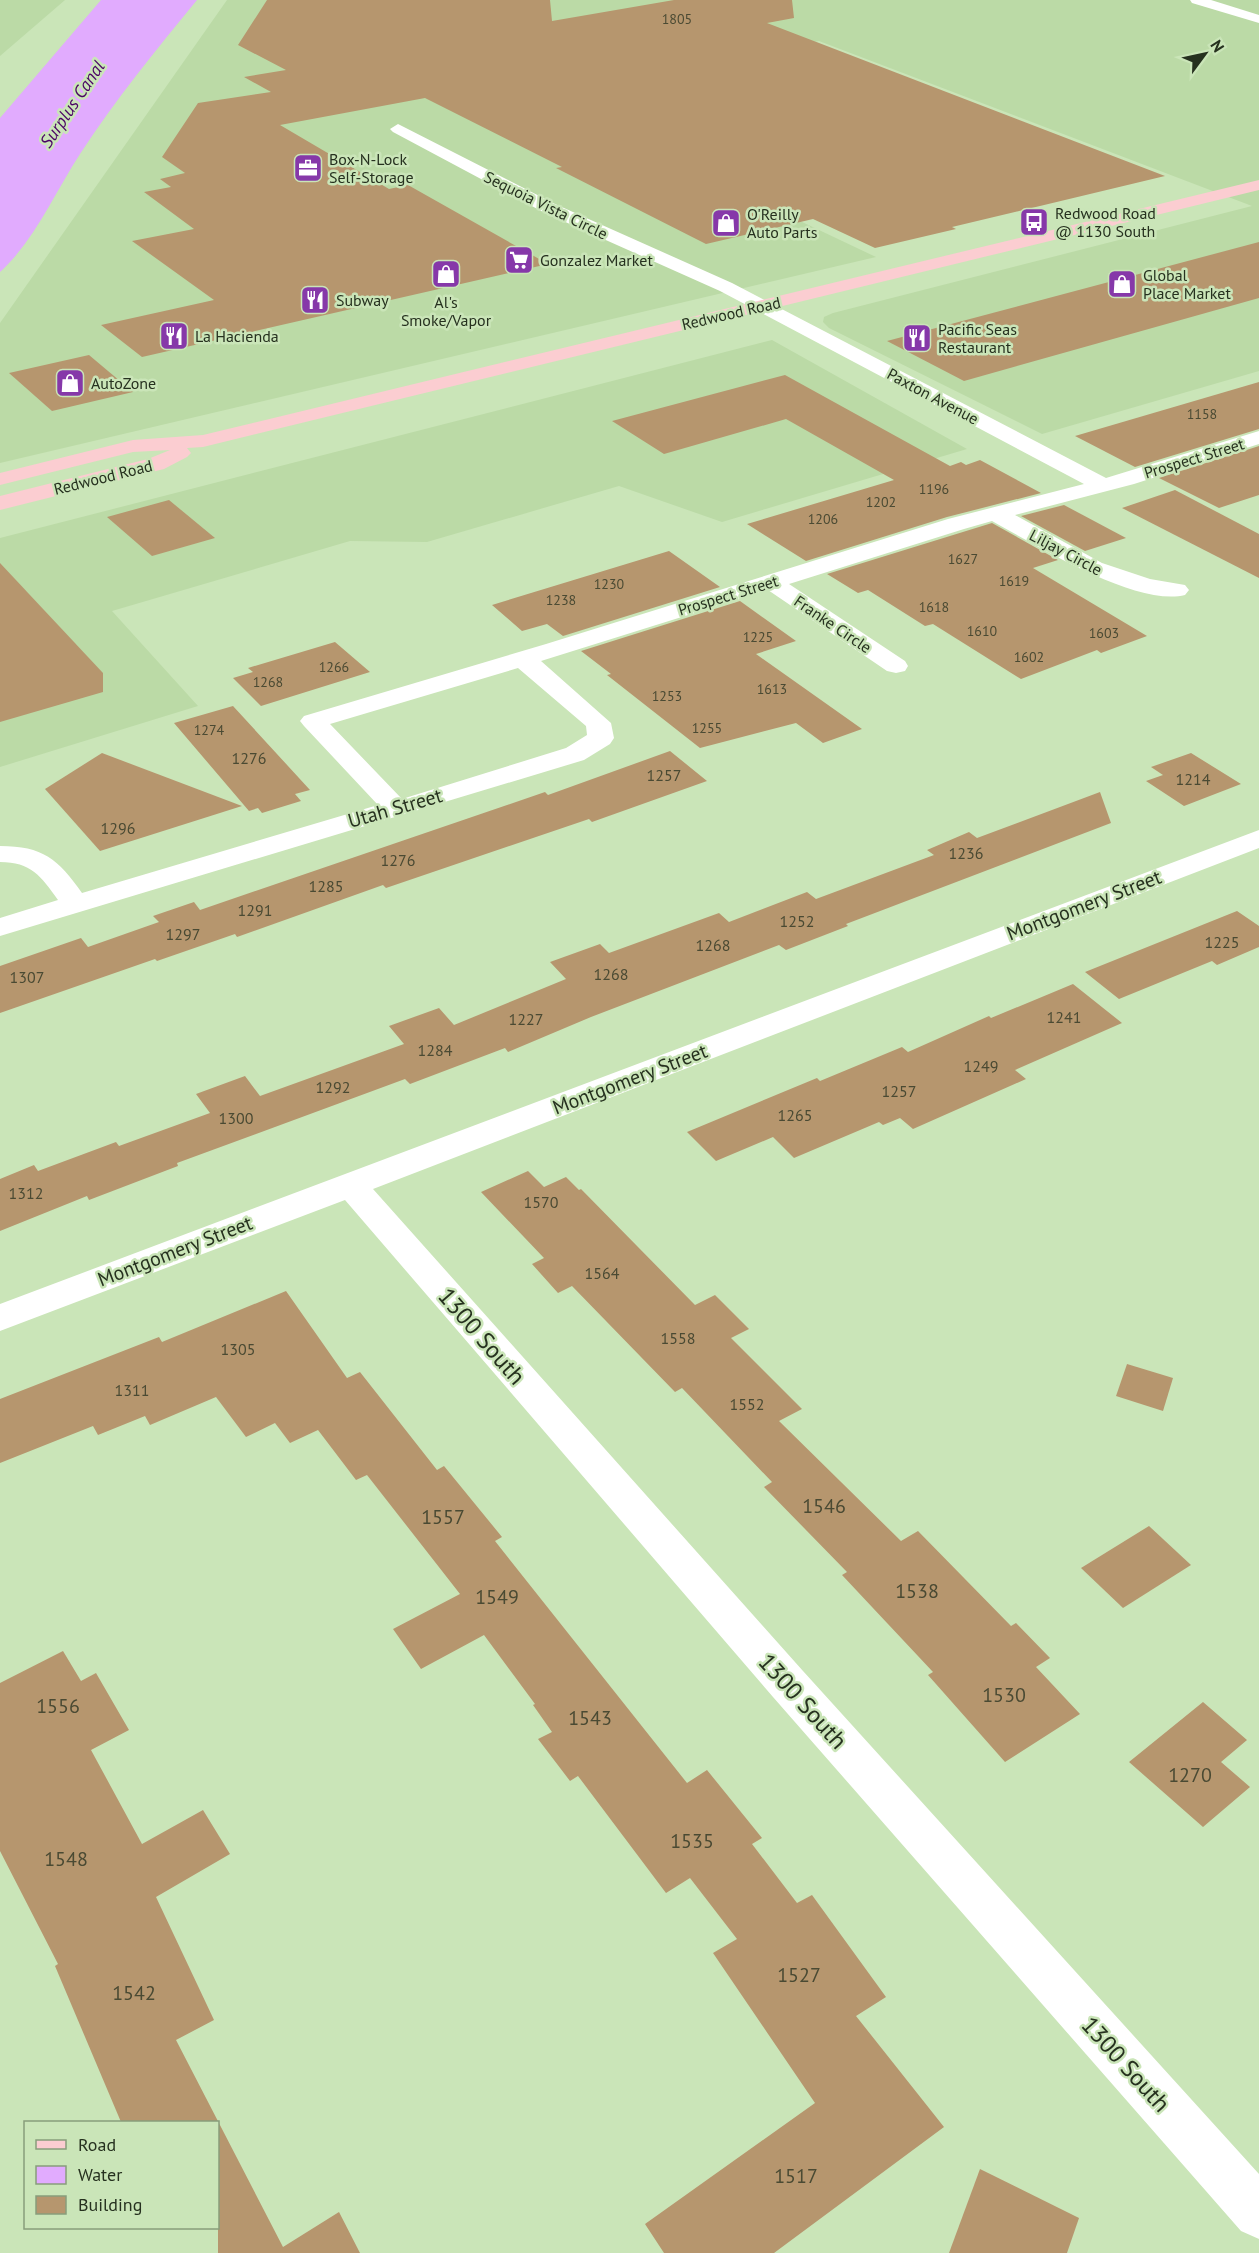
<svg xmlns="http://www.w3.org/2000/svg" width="1259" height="2253" font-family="'PT Sans',sans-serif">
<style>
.built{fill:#bbdaa6}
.water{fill:#e1abfe}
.building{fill:#b6966e}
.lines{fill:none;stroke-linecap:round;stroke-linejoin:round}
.minor{fill:#fff;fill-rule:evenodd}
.primary{fill:#fbcdd1;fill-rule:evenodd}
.labels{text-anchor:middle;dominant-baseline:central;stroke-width:5;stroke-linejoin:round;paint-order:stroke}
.far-number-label{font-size:14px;fill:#4a4a33}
.far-poi-label{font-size:16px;fill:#26311f;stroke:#cae5b8;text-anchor:start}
.far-street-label{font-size:16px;fill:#26311f;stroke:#cae5b8}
.number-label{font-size:16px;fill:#4a4a33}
.far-water-label{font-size:18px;font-style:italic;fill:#4b0465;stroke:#cae5b8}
.street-label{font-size:20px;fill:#26311f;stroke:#cae5b8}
.near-number-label{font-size:20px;fill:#4a4a33}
.near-street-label{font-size:24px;fill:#26311f;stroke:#cae5b8}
</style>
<rect width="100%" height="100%" fill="#cae5b8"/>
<g class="built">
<polygon points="0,0 65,0 0,56"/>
<polygon points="227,0 1259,0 1259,371 1042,434 829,328 823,322 824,317 833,313 1252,206 819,41 532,94 876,257 0,463 0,323"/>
<polygon points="772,340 967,449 722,522 619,486 427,542 350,541 112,611 198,706 0,767 0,538"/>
</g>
<path class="water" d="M101,0H197C156,50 115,100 80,154C54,194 35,240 0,272V118Z"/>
<g class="building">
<polygon points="267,0 550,0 552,21 674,0 792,0 794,18 767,23 1165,176 952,227 956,229 875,248 813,219 706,244 556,168 562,167 425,98 280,125 389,189 408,185 548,264 142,357 101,325 214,300 132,241 194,229 144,192 171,187 160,179 185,173 162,157 198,103 271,92 244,77 286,70 238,45"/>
<polygon points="1259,242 1259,298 964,381 887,341"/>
<polygon points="89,355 133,392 52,411 9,373"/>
<polygon points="785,375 950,466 961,462 966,465 980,460 1041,493 947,517 806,561 747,524 894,480 786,419 664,454 612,421"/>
<polygon points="1259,382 1259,429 1135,467 1075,436"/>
<polygon points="1259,446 1259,495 1219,508 1159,478"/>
<polygon points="1175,490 1259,534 1259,578 1122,508"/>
<polygon points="169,500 215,538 152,556 107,517"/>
<polygon points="1064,505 1126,538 1085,551 1021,516"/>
<polygon points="992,523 1058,560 1033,568 1147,636 1101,653 1097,650 1021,679 933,624 925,626 868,590 858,593 827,574"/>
<polygon points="669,551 720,587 563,636 547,624 522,631 492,605"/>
<polygon points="0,563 103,673 103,692 0,722"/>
<polygon points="740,601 796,641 756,654 862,729 823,743 796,723 700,748 607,675 611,674 581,651"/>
<polygon points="335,642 370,672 261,706 233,678 253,672 248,668"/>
<polygon points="233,706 310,790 295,794 301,801 262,813 258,808 249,811 174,723"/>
<polygon points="670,751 707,781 592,822 589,819 386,888 383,885 237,937 235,934 157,961 155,959 0,1013 0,966 81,938 88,947 159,922 153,916 194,902 200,910 545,792 548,795"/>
<polygon points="102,753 242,806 100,851 45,789"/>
<polygon points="1191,753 1241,784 1184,806 1146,781 1163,775 1151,767"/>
<polygon points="1100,792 1111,823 846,924 848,926 786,950 779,945 591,1017 508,1052 505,1048 410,1084 405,1079 177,1163 178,1166 89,1200 87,1196 0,1231 0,1179 34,1165 38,1171 116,1142 119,1146 210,1113 196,1094 245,1076 260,1096 404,1044 389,1026 439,1008 454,1025 566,979 550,962 600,944 609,953 719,913 729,922 807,892 816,899 934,855 927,850 969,832 977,838"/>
<polygon points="1237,911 1259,926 1259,947 1217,965 1212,961 1119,999 1085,972"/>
<polygon points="1073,984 1122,1023 1015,1070 1026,1079 913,1129 900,1118 883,1125 879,1122 794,1158 773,1137 716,1161 687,1132 817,1078 820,1081 902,1047 908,1052 989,1016 991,1018"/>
<polygon points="528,1171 544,1187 566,1177 579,1190 581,1189 695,1305 715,1295 749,1329 731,1338 802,1409 779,1421 901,1541 918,1531 1011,1626 1016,1623 1050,1658 1036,1667 1080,1714 1005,1762 928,1675 933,1672 842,1575 847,1572 764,1487 772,1482 682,1388 675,1392 572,1286 558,1293 532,1264 544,1258 481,1192"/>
<polygon points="286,1291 347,1378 360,1372 437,1470 444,1466 502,1537 495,1541 687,1783 707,1770 762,1838 752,1844 797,1903 812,1895 886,1997 856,2016 944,2127 774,2253 664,2253 645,2224 815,2103 713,1953 737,1939 690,1878 666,1893 578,1776 570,1781 538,1739 552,1732 533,1705 535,1704 484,1635 421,1669 393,1629 460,1594 367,1475 356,1480 318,1430 290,1443 275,1423 246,1437 216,1397 150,1425 145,1416 98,1435 93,1426 0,1463 0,1399 159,1337 162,1342"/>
<polygon points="1127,1364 1173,1378 1163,1411 1116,1396"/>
<polygon points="1149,1526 1191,1565 1123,1608 1081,1568"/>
<polygon points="63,1651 81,1681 96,1673 129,1730 91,1750 142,1844 203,1810 230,1854 156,1897 214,2020 176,2040 283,2247 339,2212 360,2253 218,2253 218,2122 121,2122 55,1966 58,1964 0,1851 0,1683"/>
<polygon points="1203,1702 1247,1740 1221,1762 1250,1787 1203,1827 1129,1762"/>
<polygon points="980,2169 1079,2218 1067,2253 949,2253"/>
</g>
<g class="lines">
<g class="minor">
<polygon points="1190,0 1211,0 1259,15 1259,23 1192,3"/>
<path d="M398,124L555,204L732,283L1106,478L1259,431V444L1134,484L1015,515L1102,563L1150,579L1185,585L1189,590L1185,595C1136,607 1036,545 992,521L964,529L789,584L905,661L908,666L905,671L896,673L887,671L768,590L541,661L611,723L614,738L610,744L584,760L0,936V918L58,900C41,876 31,862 0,862V846C43,846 58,859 82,893L378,805L304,726L300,721L304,716L546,644L948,519L1084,484L720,291L543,212L393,132L390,129ZM518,668L586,726L587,735L566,748L402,799L330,724Z"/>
<polygon points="1259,830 1259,848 373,1189 803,1671 1259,2174 1259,2239 1241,2231 773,1697 345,1200 0,1331 0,1304"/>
</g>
<polygon class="primary" points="1259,180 1259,190 203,447 187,448 191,453 187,457 164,469 0,510 0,496 148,459 170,450 133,452 0,485 0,473 133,440 203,435"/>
</g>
<defs>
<g id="office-square" transform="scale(1.5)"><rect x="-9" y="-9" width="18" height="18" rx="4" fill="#8638a9" stroke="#cae5b8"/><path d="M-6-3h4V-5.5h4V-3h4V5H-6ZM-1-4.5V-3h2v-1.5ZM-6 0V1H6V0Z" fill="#fff"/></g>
<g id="bus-square" transform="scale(1.5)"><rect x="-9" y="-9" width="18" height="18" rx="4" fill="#8638a9" stroke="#cae5b8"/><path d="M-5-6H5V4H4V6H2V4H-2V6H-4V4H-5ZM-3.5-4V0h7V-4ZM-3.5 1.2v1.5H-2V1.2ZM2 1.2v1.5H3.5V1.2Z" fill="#fff"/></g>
<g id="shop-square" transform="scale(1.5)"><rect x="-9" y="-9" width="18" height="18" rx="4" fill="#8638a9" stroke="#cae5b8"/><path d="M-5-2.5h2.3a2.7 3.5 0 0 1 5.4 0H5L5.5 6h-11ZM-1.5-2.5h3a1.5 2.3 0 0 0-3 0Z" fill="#fff"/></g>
<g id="supermarket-square" transform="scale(1.5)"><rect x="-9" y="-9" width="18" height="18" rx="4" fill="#8638a9" stroke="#cae5b8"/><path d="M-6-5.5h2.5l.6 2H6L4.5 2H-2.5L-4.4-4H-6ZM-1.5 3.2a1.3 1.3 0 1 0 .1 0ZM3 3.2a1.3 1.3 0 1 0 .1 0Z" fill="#fff"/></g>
<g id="restaurant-square" transform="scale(1.5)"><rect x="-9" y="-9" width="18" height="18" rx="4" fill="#8638a9" stroke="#cae5b8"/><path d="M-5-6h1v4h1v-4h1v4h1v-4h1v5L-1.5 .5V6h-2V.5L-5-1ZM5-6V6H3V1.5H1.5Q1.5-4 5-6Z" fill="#fff"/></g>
</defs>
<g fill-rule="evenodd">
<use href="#office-square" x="308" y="168"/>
<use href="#bus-square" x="1034" y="222"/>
<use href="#shop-square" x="726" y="223"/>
<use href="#supermarket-square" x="519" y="260"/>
<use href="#shop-square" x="446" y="274"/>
<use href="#shop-square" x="1122" y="284"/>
<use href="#restaurant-square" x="315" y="300"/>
<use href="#restaurant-square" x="174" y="336"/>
<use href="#restaurant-square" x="917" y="338"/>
<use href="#shop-square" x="70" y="383"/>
</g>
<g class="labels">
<g class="far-number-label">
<text x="677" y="19">1805</text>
<text x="1202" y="414">1158</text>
<text x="934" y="489">1196</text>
<text x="881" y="502">1202</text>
<text x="823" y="519">1206</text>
<text x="963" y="559">1627</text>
<text x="1014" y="581">1619</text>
<text x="609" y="584">1230</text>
<text x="561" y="600">1238</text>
<text x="934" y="607">1618</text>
<text x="982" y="631">1610</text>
<text x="1104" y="633">1603</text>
<text x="758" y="637">1225</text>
<text x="1029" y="657">1602</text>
<text x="334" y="667">1266</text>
<text x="268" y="682">1268</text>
<text x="772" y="689">1613</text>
<text x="667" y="696">1253</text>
<text x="707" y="728">1255</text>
<text x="209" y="730">1274</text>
</g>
<g class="far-poi-label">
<text x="329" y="159">Box-N-Lock<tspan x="329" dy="18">Self-Storage</tspan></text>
<text x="1055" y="213">Redwood Road<tspan x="1055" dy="18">@ 1130 South</tspan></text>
<text x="747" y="214">O'Reilly<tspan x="747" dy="18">Auto Parts</tspan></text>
<text x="540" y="260">Gonzalez Market</text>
<text x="1143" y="275">Global<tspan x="1143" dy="18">Place Market</tspan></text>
<text x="336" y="300">Subway</text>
<text x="446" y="302" text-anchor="middle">Al's<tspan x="446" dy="18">Smoke/Vapor</tspan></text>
<text x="938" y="329">Pacific Seas<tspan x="938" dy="18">Restaurant</tspan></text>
<text x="195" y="336">La Hacienda</text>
<text x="91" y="383">AutoZone</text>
</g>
<g class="far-street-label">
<text transform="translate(546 205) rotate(26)">Sequoia Vista Circle</text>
<text transform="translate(731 313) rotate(-13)">Redwood Road</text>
<text transform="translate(933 396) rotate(28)">Paxton Avenue</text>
<text transform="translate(1194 458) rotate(-17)">Prospect Street</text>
<text transform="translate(103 477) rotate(-14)">Redwood Road</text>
<text transform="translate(1066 552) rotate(28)">Liljay Circle</text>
<text transform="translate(728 595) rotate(-17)">Prospect Street</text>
<text transform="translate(833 624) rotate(34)">Franke Circle</text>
</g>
<g class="number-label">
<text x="249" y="758">1276</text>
<text x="664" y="775">1257</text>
<text x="1193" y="779">1214</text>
<text x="118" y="828">1296</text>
<text x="966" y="853">1236</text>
<text x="398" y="860">1276</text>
<text x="326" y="886">1285</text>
<text x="255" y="910">1291</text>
<text x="797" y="921">1252</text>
<text x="183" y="934">1297</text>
<text x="1222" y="942">1225</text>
<text x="713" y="945">1268</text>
<text x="611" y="974">1268</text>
<text x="27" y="977">1307</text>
<text x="1064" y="1017">1241</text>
<text x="526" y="1019">1227</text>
<text x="435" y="1050">1284</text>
<text x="981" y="1066">1249</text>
<text x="333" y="1087">1292</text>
<text x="899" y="1091">1257</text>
<text x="795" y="1115">1265</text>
<text x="236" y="1118">1300</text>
<text x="26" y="1193">1312</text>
<text x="541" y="1202">1570</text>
<text x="602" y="1273">1564</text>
<text x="678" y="1338">1558</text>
<text x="238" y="1349">1305</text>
<text x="132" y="1390">1311</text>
<text x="747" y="1404">1552</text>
</g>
<g class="far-water-label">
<text transform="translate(72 104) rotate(-56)">Surplus Canal</text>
</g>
<g class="street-label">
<text transform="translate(395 808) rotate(-16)">Utah Street</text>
<text transform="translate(1084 905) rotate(-21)">Montgomery Street</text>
<text transform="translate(630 1079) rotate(-21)">Montgomery Street</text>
<text transform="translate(175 1251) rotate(-21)">Montgomery Street</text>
</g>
<g class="near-number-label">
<text x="824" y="1506">1546</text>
<text x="443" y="1517">1557</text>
<text x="917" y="1591">1538</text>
<text x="497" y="1597">1549</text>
<text x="1004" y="1695">1530</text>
<text x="58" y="1706">1556</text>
<text x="590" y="1718">1543</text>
<text x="1190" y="1775">1270</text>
<text x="692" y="1841">1535</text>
<text x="66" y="1859">1548</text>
<text x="799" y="1975">1527</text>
<text x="134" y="1993">1542</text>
<text x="796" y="2176">1517</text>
</g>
<g class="near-street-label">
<text transform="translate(482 1336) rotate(49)">1300 South</text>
<text transform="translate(803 1701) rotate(48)">1300 South</text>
<text transform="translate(1126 2064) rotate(48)">1300 South</text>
</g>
</g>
<rect x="24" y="2121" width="195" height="108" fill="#cae5b8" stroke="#889d7b" stroke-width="1.5"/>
<rect x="36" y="2140" width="30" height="9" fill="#fbcdd1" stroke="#889d7b" stroke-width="1.5"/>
<text x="78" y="2151" font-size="18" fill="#26311f">Road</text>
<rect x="36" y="2166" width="30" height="18" fill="#e1abfe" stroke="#889d7b" stroke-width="1.5"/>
<text x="78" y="2181" font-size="18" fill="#26311f">Water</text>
<rect x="36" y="2196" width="30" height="18" fill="#b6966e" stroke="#889d7b" stroke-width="1.5"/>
<text x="78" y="2211" font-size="18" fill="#26311f">Building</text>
<g transform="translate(1205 54) rotate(57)" stroke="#cae5b8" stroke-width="4.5" paint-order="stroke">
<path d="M0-4.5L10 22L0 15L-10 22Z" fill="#26311f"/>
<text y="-9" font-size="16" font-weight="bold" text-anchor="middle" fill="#26311f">N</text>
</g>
</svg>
